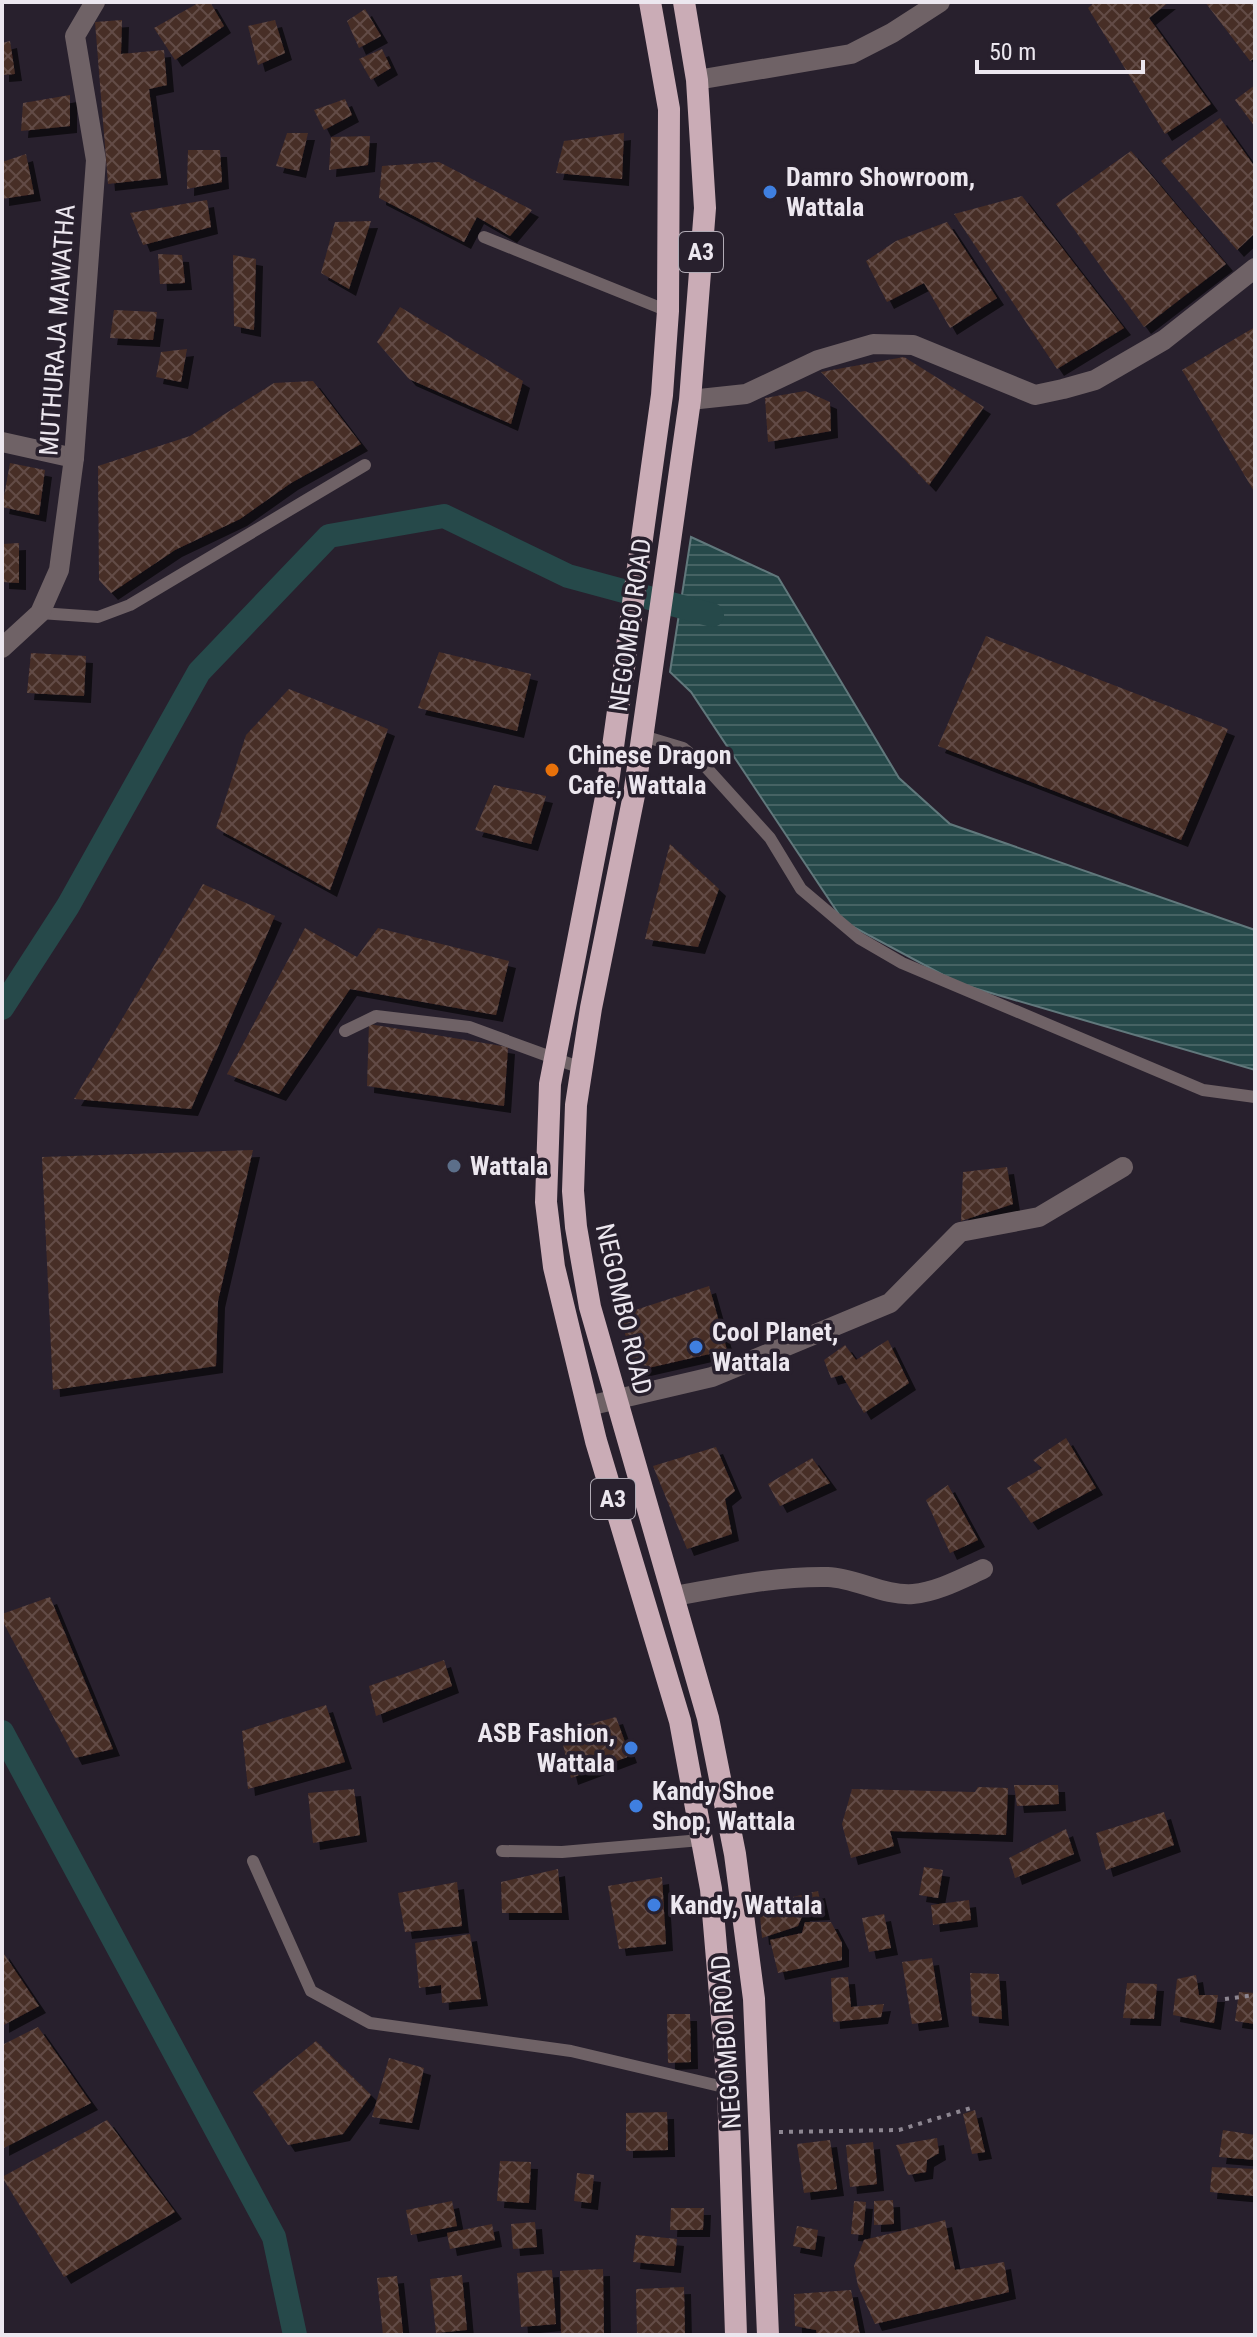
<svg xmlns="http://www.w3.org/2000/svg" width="1257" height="2337" font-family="'Roboto Condensed',sans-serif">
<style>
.water{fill:url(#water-rules);stroke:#61787c;stroke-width:2}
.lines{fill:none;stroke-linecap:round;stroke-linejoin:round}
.canal{stroke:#26494a;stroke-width:24}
.building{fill:url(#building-cross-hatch);filter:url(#shadow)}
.path{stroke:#8d8691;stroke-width:4;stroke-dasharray:4 6;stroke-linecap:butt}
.service{stroke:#6f6266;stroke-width:12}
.minor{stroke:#6f6266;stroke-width:20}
.tertiary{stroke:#6f6266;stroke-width:20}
.trunk{stroke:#caacb6;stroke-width:22}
.shop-dot{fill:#3f7fe0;stroke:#28202d;stroke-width:3}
.food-dot{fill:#e8710a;stroke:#28202d;stroke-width:3}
.service-dot{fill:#5c6f8a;stroke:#28202d;stroke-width:3}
.labels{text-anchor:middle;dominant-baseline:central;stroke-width:7;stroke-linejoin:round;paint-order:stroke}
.shield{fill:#28202d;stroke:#b1abb5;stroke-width:2}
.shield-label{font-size:24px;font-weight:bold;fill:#ece7ef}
.poi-label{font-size:26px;font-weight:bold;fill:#ece7ef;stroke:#28202d;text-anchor:start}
.street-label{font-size:26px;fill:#ece7ef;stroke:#28202d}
</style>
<defs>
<pattern id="water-rules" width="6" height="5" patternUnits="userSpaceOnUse" patternTransform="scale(2)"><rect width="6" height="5" fill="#26494a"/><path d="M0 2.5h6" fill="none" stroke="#466364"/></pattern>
<pattern id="building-cross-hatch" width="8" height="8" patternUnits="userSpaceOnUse" patternTransform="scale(2)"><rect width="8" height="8" fill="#472d26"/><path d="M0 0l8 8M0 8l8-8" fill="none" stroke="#624b46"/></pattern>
<filter id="shadow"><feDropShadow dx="7" dy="7" stdDeviation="0" flood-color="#0009"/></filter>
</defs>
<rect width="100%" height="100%" fill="#28202d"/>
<polygon class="water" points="691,537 778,577 899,778 950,824 1255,930 1255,1070 960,984 844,922 691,692 670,672"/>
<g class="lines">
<g class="canal">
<polyline points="2,1008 68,906 199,672 329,536 444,516 568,576 712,615"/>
<polyline points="2,1732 274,2237 295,2335"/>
</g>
</g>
<g class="building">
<polygon points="200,2 210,2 224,26 175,60 154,28"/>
<polygon points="1095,2 1169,2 1149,18 1211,104 1165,134 1088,8"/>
<polygon points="1205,2 1255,2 1255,58 1250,61"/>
<polygon points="365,9 381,36 359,48 347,21"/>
<polygon points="122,20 121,54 164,50 167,85 149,89 161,178 108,184 95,22"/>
<polygon points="275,20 285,53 258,65 248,26"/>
<polygon points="10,41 15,74 2,75 2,43"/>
<polygon points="382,49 391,68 371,80 359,59"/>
<polygon points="1255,85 1255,127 1235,100"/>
<polygon points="70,95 70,126 21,131 23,103"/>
<polygon points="345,99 352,115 324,130 314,110"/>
<polygon points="1220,118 1255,167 1255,233 1237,250 1161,161"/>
<polygon points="287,133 308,133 299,171 276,166"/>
<polygon points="624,133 622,179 556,173 564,141"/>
<polygon points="370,136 368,165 329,170 331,137"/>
<polygon points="188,150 220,150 222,182 187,189"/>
<polygon points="1131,151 1226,264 1144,327 1056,204"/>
<polygon points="26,154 34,194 2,199 2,162"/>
<polygon points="439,162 532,210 510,236 477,217 464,242 379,198 382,166"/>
<polygon points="1022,196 1124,328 1057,369 954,214"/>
<polygon points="207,200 211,227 143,245 130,213"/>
<polygon points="371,221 349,289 321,273 335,222"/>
<polygon points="947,222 997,298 950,328 924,283 887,302 866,261 896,241"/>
<polygon points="158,254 182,255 185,283 160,284"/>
<polygon points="233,255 256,259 254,330 234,326"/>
<polygon points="400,307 523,381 511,424 409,379 377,342"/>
<polygon points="114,310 157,312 153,340 110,338"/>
<polygon points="1255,327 1255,493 1182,370"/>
<polygon points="187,349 181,382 156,377 161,352"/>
<polygon points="904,357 984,407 929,485 821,372"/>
<polygon points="313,381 361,444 291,483 240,519 175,550 111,593 99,580 98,466 190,436 274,383"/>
<polygon points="805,391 830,402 831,431 768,442 765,398"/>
<polygon points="10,463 45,470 39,515 2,507"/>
<polygon points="19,543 19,583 2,582 2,544"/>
<polygon points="986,636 1228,729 1181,840 938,746"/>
<polygon points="439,652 531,674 517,731 418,708"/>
<polygon points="31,653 86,656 84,696 27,693"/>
<polygon points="289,689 388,729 330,890 216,828 246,735"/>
<polygon points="494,785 546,796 531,844 475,830"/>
<polygon points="670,844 719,889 698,947 645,939"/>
<polygon points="203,884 275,916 191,1109 74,1099"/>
<polygon points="305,928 357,957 378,928 509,961 496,1015 350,989 279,1094 227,1074"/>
<polygon points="369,1024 508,1047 504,1106 367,1086"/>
<polygon points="253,1150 218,1301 216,1366 53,1390 42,1157"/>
<polygon points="1007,1167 1013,1204 961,1221 963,1172"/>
<polygon points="709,1286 727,1350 635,1371 620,1315"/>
<polygon points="888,1340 909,1383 864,1413 842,1375 831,1378 824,1360 845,1345 856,1360"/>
<polygon points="1066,1438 1096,1488 1031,1523 1007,1488 1042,1468 1033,1460"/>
<polygon points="716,1447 735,1491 725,1499 732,1534 687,1549 653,1466"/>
<polygon points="812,1458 830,1483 780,1506 768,1484"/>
<polygon points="948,1485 978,1540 950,1553 926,1500"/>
<polygon points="50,1597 113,1749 75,1758 2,1620 2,1614"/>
<polygon points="444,1660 452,1686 376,1716 369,1686"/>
<polygon points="326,1705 345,1762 248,1789 242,1731"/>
<polygon points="616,1717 630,1756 571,1778 560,1732"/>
<polygon points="1014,1785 1058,1785 1059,1804 1017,1806"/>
<polygon points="978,1787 1008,1788 1006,1835 890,1831 894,1846 851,1858 842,1824 852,1789 975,1792"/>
<polygon points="354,1789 360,1835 313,1843 308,1793"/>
<polygon points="1164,1812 1174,1845 1106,1870 1096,1833"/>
<polygon points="1066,1829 1074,1854 1015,1878 1009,1858"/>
<polygon points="924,1867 943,1870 938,1898 919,1895"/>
<polygon points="558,1869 562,1913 502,1913 501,1882"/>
<polygon points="662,1877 666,1944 619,1949 608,1886"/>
<polygon points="457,1882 462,1926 405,1932 398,1893"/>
<polygon points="818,1891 823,1913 803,1914 798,1926 762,1938 759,1905"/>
<polygon points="969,1900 971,1920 933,1925 931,1905"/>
<polygon points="884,1914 891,1948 869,1952 862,1918"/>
<polygon points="805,1922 831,1922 842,1943 842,1960 778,1973 770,1940 802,1933"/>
<polygon points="470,1934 481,1999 442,2003 441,1985 419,1988 415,1943"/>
<polygon points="2,1951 39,2006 2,2026"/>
<polygon points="932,1958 942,2020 912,2024 902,1962"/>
<polygon points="970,1973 999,1974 1002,2019 972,2016"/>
<polygon points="1196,1975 1199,1995 1218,1995 1214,2023 1173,2015 1177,1979"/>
<polygon points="848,1977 851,2007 884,2004 881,2017 833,2022 831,1978"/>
<polygon points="1127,1983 1157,1984 1154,2019 1123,2018"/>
<polygon points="1239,1992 1255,1993 1255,2024 1235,2021"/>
<polygon points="667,2014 690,2014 691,2062 668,2063"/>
<polygon points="38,2027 91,2103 2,2149 2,2045"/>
<polygon points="316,2041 371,2095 343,2134 288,2145 253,2092"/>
<polygon points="389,2058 424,2068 412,2123 372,2117"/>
<polygon points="975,2110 985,2152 972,2154 963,2114"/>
<polygon points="667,2112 668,2150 626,2151 626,2113"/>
<polygon points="107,2120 175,2212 64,2277 2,2177"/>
<polygon points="1223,2130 1255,2135 1255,2160 1219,2157"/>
<polygon points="937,2138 939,2153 927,2160 926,2172 908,2175 896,2145"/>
<polygon points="830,2140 837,2189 804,2193 797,2144"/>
<polygon points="873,2142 877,2184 850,2187 846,2145"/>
<polygon points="500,2161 531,2162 529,2203 497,2201"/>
<polygon points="1212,2167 1255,2169 1255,2196 1210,2192"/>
<polygon points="577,2173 594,2175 591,2203 574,2201"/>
<polygon points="893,2200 894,2224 874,2225 874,2201"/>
<polygon points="452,2201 457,2226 411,2235 406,2210"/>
<polygon points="854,2201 866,2202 863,2235 851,2234"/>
<polygon points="671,2208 704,2208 703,2230 670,2230"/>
<polygon points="945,2220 955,2270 1004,2262 1009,2292 875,2324 858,2286 854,2266 864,2240"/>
<polygon points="535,2222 537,2247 513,2249 511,2224"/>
<polygon points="492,2224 495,2240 450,2249 447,2233"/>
<polygon points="797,2226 818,2230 815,2250 793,2246"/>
<polygon points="636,2235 677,2239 674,2266 633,2262"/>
<polygon points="603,2269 604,2333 561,2334 560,2271"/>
<polygon points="552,2270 556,2324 521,2327 517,2273"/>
<polygon points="462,2275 467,2330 436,2333 430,2279"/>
<polygon points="397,2276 403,2333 383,2335 377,2278"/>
<polygon points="684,2287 685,2334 637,2335 636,2289"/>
<polygon points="851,2290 860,2335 817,2335 816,2330 795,2326 794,2294"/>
</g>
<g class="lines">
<g class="path">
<polyline points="1225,1999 1255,1995"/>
<polyline points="779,2132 899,2130 974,2107"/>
</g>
<g class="service">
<polyline points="484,237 668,311"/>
<polyline points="40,613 98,617 130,605 365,465"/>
<polyline points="643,736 683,748 704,765 770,838 801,889 859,938 902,963 1203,1090 1255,1097"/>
<polyline points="345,1031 376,1016 469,1027 581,1068"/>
<polyline points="502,1851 562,1852 701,1840"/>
<polyline points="253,1861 311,1991 370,2023 571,2051 728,2088"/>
</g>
<g class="minor">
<polyline points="697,80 851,54 892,33 940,2"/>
<polyline points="690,400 746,394 818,360 873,344 913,345 1035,395 1063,389 1095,380 1164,340 1255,268"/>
<polyline points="2,442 74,458"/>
<polyline points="588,1406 712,1377 890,1303 960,1232 1039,1217 1123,1167"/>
<path d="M674,1596C726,1587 775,1576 828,1577C856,1578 884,1596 913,1594C937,1592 961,1579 983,1569"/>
</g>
<polyline class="tertiary" points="2,648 40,613 59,570 74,458 96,160 75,36 95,2"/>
<g class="trunk">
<polyline points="650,2 669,109 668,311 662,395 606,797 550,1084 546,1202 554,1267 596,1441 680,1721 711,1889 728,2088 736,2335"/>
<polyline points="684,2 697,80 705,208 690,400 634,795 591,1008 576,1105 573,1191 576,1227 590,1307 708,1718 735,1854 754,1999 768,2335"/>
</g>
</g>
<g class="shop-dot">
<circle cx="770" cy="192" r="8"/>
<circle cx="696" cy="1347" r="8"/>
<circle cx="631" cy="1748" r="8"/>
<circle cx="636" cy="1806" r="8"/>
<circle cx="654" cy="1905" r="8"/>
</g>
<circle class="food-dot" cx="552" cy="770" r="8"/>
<circle class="service-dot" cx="454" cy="1166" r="8"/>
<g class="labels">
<g class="shield">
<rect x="679" y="232" width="44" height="40" rx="6"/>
<rect x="591" y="1479" width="44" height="40" rx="6"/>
</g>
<g class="shield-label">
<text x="701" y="252">A3</text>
<text x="613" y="1499">A3</text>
</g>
<g class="poi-label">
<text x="786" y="177">Damro Showroom,<tspan x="786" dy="30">Wattala</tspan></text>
<text x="568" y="755">Chinese Dragon<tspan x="568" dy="30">Cafe, Wattala</tspan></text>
<text x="470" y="1166">Wattala</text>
<text x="712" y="1332">Cool Planet,<tspan x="712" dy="30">Wattala</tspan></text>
<text x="615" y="1733" text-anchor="end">ASB Fashion,<tspan x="615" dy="30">Wattala</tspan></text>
<text x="652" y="1791">Kandy Shoe<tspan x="652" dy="30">Shop, Wattala</tspan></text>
<text x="670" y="1905">Kandy, Wattala</text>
</g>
<g class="street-label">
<text transform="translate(57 330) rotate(-86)">MUTHURAJA MAWATHA</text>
<text transform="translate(630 625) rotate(-82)">NEGOMBO ROAD</text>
<text transform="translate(624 1309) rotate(77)">NEGOMBO ROAD</text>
<text transform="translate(726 2042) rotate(-94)">NEGOMBO ROAD</text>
</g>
</g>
<rect width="1257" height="2337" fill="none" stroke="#ece7ef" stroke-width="8"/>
<path d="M977 60v12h166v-12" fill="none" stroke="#ece7ef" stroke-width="4"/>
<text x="989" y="60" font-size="24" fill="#ece7ef" stroke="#28202d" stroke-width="6" paint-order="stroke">50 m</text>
</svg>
